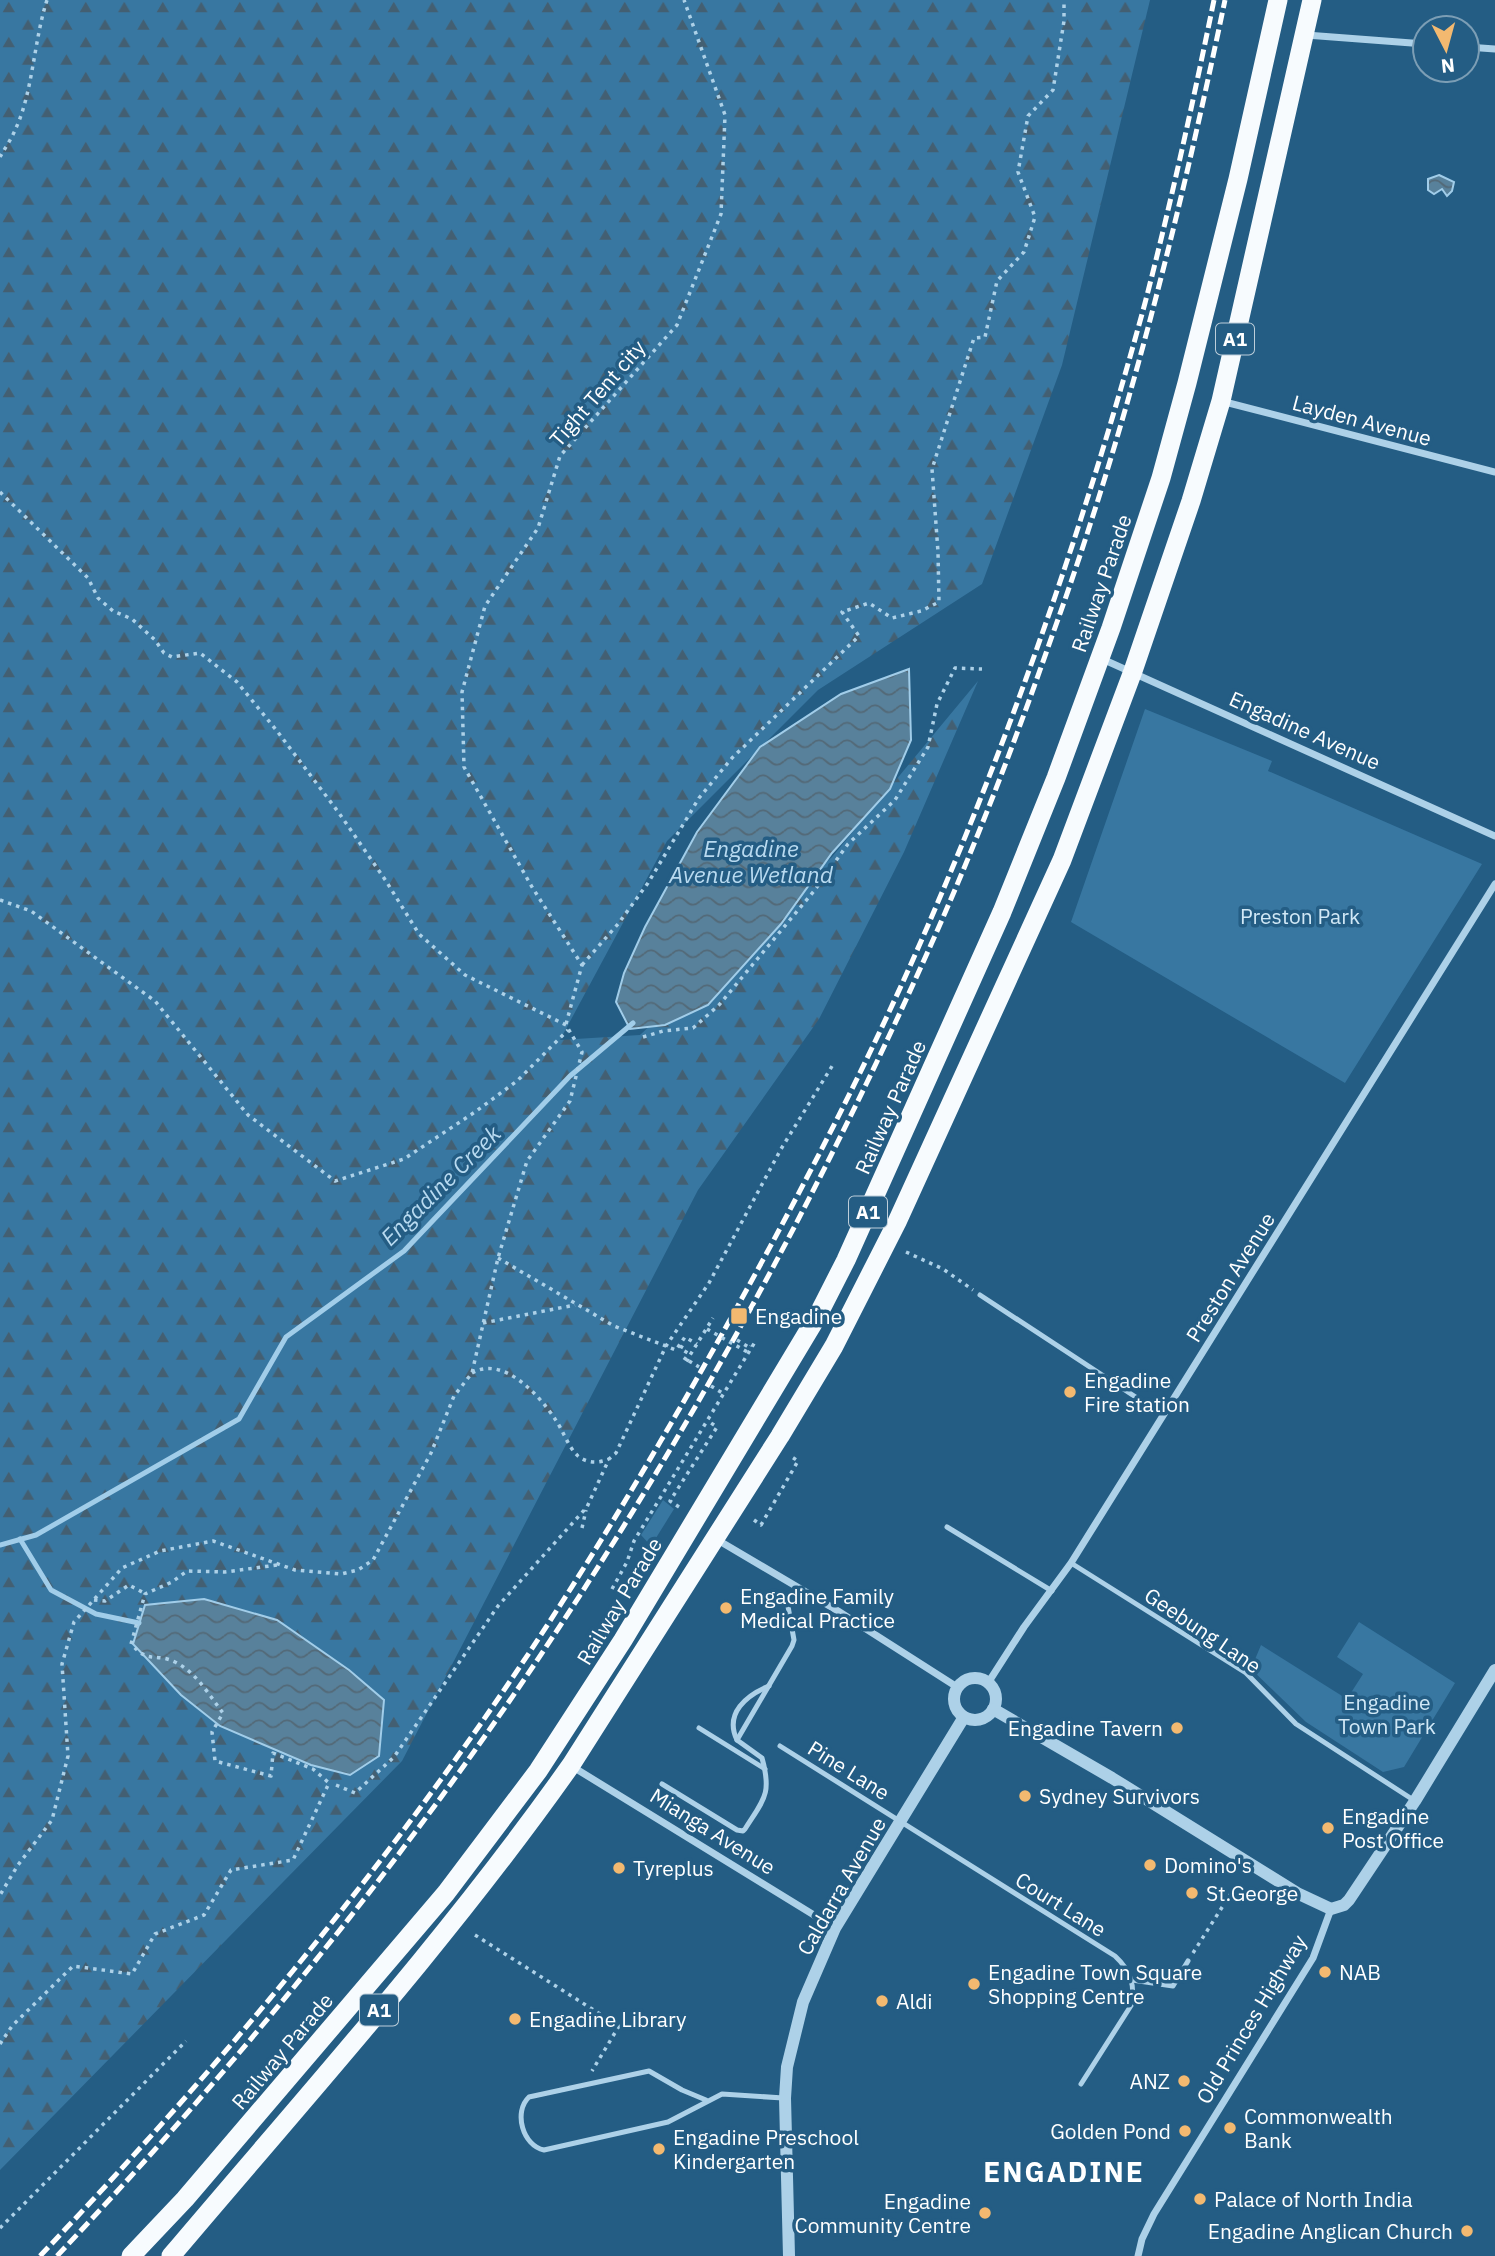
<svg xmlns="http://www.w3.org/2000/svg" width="1495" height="2256" font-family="'IBM Plex Sans',sans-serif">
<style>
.forest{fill:url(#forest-firs)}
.green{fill:#3877a1}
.water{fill:url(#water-waves);stroke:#a1cde9;stroke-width:2}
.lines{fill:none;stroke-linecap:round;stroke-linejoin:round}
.stream{stroke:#a1cde9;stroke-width:5}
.path{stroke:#add1e8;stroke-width:3.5;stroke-dasharray:3.5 5;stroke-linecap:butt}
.service{stroke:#add1e8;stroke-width:5}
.minor{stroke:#add1e8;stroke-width:7}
.tertiary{stroke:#add1e8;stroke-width:12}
.trunk{stroke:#f7fbfe;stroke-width:19}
.rail{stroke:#fff;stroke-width:5;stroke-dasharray:12 5;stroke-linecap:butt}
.path-bridge{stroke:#add1e8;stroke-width:3.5;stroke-dasharray:3.5 5;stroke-linecap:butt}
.poi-dot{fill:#f3b970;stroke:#245d84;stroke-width:2.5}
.labels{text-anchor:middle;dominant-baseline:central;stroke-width:7;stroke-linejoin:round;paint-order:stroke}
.shield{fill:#245d84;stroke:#bdceda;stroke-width:2}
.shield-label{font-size:19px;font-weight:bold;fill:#fff}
.street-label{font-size:21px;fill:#fff;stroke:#245d84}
.park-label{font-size:21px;fill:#d1e8f6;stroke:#245d84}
.poi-label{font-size:21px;fill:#fff;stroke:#245d84;text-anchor:start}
.water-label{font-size:23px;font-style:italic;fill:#b8daf0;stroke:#245d84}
.district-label{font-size:28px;font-weight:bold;letter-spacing:2px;fill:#fff;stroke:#245d84}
</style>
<defs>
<pattern id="forest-firs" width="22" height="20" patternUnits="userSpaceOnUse" patternTransform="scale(1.75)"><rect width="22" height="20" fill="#3877a1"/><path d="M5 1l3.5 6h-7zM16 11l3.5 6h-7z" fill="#435f72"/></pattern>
<pattern id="water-waves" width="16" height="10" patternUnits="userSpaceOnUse" patternTransform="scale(1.75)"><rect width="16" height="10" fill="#58819b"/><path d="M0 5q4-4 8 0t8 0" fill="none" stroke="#536977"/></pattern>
</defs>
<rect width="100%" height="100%" fill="#245d84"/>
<polygon class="forest" points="0,0 1150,0 1062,365 982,584 818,690 667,841 560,1040 640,1035 832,857 978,681 904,852 819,1019 698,1190 402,1761 0,2170"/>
<g class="green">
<polygon points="1145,709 1272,761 1268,771 1482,864 1345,1083 1071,922"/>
<polygon points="663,1500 674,1509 651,1546 641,1535"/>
<polygon points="1359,1622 1455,1683 1404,1767 1383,1772 1306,1722 1251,1669 1261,1645 1347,1699 1363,1674 1337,1657"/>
</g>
<g class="water">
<polygon points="1439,175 1454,182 1452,191 1447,196 1442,189 1434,194 1428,190 1428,179"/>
<polygon points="909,669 911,740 890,789 832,853 781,924 708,1005 665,1025 630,1029 616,1002 624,973 645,927 697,832 760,747 841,694"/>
<polygon points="204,1599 277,1620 349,1670 384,1700 379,1756 350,1775 311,1765 220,1726 181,1695 133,1644 145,1605"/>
</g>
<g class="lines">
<g class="stream">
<polyline points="20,1539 51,1590 96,1614 139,1623"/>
<polyline points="0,1545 36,1535 239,1419 286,1337 404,1251 570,1076 633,1023"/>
</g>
<g class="path">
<path d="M0,157C5,148 12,138 16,128C33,91 34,40 47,0"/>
<polyline points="0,492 88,578 98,598 113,611 132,619 155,640 164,653 172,657 200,653 237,682 277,731 339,813 386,881 419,934 465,975 566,1025 582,1052 570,1101 527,1161 498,1258 472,1373 454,1396 431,1453 373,1560 358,1570 341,1574 295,1570 213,1541 160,1551 122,1568 74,1622 62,1664 68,1756 52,1820 18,1865 0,1895"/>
<polyline points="0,900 31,911 155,1001 248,1115 335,1181 404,1159 475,1112 517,1081 568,1030"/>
<polyline points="582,965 618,924 648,883 699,798 732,758 859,636 842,612 869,603 892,618 921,611 939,602 938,552 932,469 974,338 985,337 997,281 1024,252 1035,217 1018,172 1028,116 1053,90 1064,21 1064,0"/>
<polyline points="566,1024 582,965 532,887 464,767 462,692 485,606 538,528 560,456 677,325 721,214 725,115 684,0"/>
<polyline points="643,1037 663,1031 693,1028 719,1005 814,891 848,844 895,800 928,747 937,704 955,668 982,669"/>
<polyline points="906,1252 943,1269 973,1290"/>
<polyline points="498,1258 614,1326 676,1350 685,1337 697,1344"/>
<polyline points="483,1323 575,1305"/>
<polyline points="737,1340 750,1348 751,1346"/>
<polyline points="680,1346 687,1350 683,1357 687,1360"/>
<polyline points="689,1361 687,1360 713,1318"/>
<polyline points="689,1361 699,1367"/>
<path d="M472,1373C503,1355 539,1395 555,1419C563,1430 568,1447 578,1456C588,1464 599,1463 609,1459"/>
<polyline points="711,1386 724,1394"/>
<polyline points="679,1507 670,1501 717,1427 708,1421"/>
<polyline points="754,1520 761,1525 798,1461 792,1457"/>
<polyline points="582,1528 586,1510"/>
<polyline points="612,1589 627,1562 634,1541 755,1342"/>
<polyline points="94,1600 105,1601 129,1585 146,1594"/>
<polyline points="336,1785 355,1793 394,1757 498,1606 587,1507 609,1459 616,1453 666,1346 709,1283 781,1149 834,1063"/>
<polyline points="475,1935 619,2026 592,2071"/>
<polyline points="1193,1953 1233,1890"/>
<path d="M0,2044L12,2026L73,1966L132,1974L155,1934L204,1915L231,1870L293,1860L329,1783L313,1769L273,1753L271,1776L215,1761L212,1732L223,1713C209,1695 196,1672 175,1662C154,1652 150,1665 131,1644L145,1594L172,1582L187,1571L225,1572L277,1565"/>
<polyline points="0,2228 186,2041"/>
</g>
<g class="service">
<polyline points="980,1295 1163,1415"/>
<polyline points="947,1527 1052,1591"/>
<polyline points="1071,1563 1246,1673 1296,1724 1415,1801"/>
<polyline points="699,1728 765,1769"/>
<path d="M737,1740C724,1713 747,1695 769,1686"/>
<path d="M780,1746L1115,1956C1130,1970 1135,1984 1132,2004L1081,2084"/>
<path d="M662,1784L737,1830L743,1831L745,1829C764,1799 772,1794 762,1758L737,1740L792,1646L794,1640L786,1595"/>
<polyline points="1132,1980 1173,1986 1188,1961"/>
<path d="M706,2100L682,2090L649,2071L529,2097C513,2112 523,2146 544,2150L668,2122L722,2094L783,2098"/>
</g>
<g class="minor">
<polyline points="1306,35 1425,44"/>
<polyline points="1467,47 1495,49"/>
<polyline points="1221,401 1495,472"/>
<polyline points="1100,658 1495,836"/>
<polyline points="716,1539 838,1611 957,1687"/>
<polyline points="988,1683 1024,1627 1071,1563 1495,884"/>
<polyline points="573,1767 835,1928"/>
<polyline points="1138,2256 1142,2239 1154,2214 1313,1958 1331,1909"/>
</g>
<g class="tertiary">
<circle cx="975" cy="1699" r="21"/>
<polyline points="993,1709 1112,1778 1299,1894 1331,1909 1344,1905 1349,1900 1415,1801 1495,1670"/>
<polyline points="789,2256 785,2098 787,2067 803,2002 835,1928 964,1717"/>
</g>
<g class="trunk">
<polyline points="131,2256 185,2199 446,1893 538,1771 623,1640 818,1315 846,1260 1002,912 1056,778 1111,628 1161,478 1187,383 1238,179 1278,0"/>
<path d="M171,2256C307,2095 449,1938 571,1765L780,1436L834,1346L897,1222L1062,860L1133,671L1191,501L1221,401L1312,0"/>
</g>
<g class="rail">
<path d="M40,2256C218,2069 386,1868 529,1653C603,1541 671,1426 736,1309C803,1188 867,1065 922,939C1012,733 1086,520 1145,303C1171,203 1193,102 1214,0"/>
<path d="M57,2256C231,2072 394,1873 536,1662C687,1437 818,1197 929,949C975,847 1015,742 1052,636C1127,429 1180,215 1225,0"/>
</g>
<polyline class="path-bridge" points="707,1329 749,1353"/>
</g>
<g class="poi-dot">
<rect x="730" y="1307" width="18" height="18" rx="3.5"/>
<circle cx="1070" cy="1392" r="7"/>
<circle cx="726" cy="1608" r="7"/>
<circle cx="1177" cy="1728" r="7"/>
<circle cx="1025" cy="1796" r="7"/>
<circle cx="1328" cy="1828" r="7"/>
<circle cx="1150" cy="1865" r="7"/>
<circle cx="619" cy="1868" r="7"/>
<circle cx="1192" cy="1893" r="7"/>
<circle cx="1325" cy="1972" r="7"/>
<circle cx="974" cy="1984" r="7"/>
<circle cx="882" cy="2001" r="7"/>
<circle cx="515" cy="2019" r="7"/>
<circle cx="1184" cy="2081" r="7"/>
<circle cx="1230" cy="2128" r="7"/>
<circle cx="1185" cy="2131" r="7"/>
<circle cx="659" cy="2149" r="7"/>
<circle cx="1200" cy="2199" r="7"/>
<circle cx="985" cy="2213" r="7"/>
<circle cx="1467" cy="2231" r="7"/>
</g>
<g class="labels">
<g class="shield">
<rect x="1216" y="323.5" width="38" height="31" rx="5"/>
<rect x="849" y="1196.5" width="38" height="31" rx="5"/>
<rect x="360" y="1994.5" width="38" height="31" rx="5"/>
</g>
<g class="shield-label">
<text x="1235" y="339">A1</text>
<text x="868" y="1212">A1</text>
<text x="379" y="2010">A1</text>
</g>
<g class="street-label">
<text transform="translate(597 393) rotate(-49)">Tight Tent city</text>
<text transform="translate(1362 420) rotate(15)">Layden Avenue</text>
<text transform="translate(1101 583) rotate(-71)">Railway Parade</text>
<text transform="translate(1305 730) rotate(24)">Engadine Avenue</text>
<text transform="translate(890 1107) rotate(-66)">Railway Parade</text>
<text transform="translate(1230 1277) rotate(-58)">Preston Avenue</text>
<text transform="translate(619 1601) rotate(-59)">Railway Parade</text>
<text transform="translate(1203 1630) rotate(34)">Geebung Lane</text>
<text transform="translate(849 1770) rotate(32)">Pine Lane</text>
<text transform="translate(713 1831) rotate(32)">Mianga Avenue</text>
<text transform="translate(841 1886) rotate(-60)">Caldarra Avenue</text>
<text transform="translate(1061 1904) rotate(32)">Court Lane</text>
<text transform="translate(1251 2019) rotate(-59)">Old Princes Highway</text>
<text transform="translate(282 2051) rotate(-50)">Railway Parade</text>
</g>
<g class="park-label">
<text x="1300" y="916">Preston Park</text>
<text x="1387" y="1702">Engadine<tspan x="1387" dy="24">Town Park</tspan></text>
</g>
<g class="poi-label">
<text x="755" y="1316">Engadine</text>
<text x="1084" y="1380">Engadine<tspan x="1084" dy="24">Fire station</tspan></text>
<text x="740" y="1596">Engadine Family<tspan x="740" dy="24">Medical Practice</tspan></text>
<text x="1163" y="1728" text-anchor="end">Engadine Tavern</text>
<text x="1039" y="1796">Sydney Survivors</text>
<text x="1342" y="1816">Engadine<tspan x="1342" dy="24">Post Office</tspan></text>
<text x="1164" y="1865">Domino's</text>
<text x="633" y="1868">Tyreplus</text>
<text x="1206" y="1893">St.George</text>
<text x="988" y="1972">Engadine Town Square<tspan x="988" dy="24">Shopping Centre</tspan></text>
<text x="1339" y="1972">NAB</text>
<text x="896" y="2001">Aldi</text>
<text x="529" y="2019">Engadine Library</text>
<text x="1170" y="2081" text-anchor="end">ANZ</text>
<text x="1244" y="2116">Commonwealth<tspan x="1244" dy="24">Bank</tspan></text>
<text x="1171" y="2131" text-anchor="end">Golden Pond</text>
<text x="673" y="2137">Engadine Preschool<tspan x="673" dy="24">Kindergarten</tspan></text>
<text x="1214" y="2199">Palace of North India</text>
<text x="971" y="2201" text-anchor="end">Engadine<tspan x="971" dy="24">Community Centre</tspan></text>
<text x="1453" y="2231" text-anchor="end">Engadine Anglican Church</text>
</g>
<g class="water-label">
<text x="751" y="848">Engadine<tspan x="751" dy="26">Avenue Wetland</tspan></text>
<text transform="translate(440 1185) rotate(-45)">Engadine Creek</text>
</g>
<g class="district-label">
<text x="1064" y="2171">ENGADINE</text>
</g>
</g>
<g transform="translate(1446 49) rotate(174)"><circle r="33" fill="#245d84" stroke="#7c9eb5" stroke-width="2"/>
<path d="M0-5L12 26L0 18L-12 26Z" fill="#f3b970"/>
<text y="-10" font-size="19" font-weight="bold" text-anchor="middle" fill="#ffffff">N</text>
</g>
</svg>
